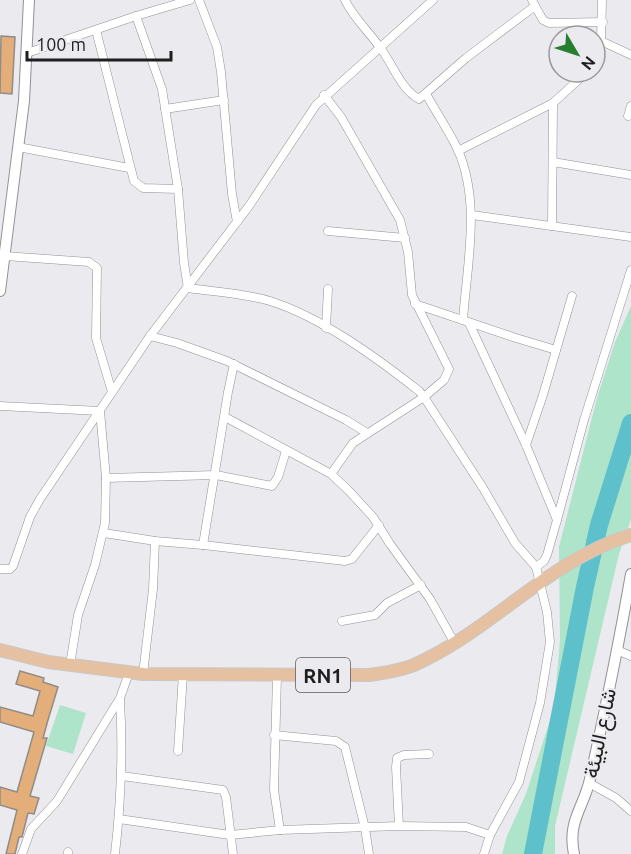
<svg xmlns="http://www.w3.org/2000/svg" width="631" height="854" font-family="Ubuntu,Vazirmatn,sans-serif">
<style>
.green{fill:#ade4ca}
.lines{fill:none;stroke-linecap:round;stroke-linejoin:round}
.river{stroke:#5ec0ca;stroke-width:18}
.building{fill:#e4ae7a;stroke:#908c88;stroke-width:1.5}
.street-casing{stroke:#929196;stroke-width:9}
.secondary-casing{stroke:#929196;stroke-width:12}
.primary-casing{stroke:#c9c9ca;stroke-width:14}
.street{stroke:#fff;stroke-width:8}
.secondary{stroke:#fff;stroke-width:10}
.primary{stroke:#e5c0a1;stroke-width:12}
.labels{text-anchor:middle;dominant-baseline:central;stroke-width:4.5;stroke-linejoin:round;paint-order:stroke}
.shield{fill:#eaeaef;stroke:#5c5c5f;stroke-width:1.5}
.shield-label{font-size:20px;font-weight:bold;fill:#1f1f21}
.street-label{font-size:21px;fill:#1f1f21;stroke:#eaeaef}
</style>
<rect width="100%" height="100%" fill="#eaeaef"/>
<g class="green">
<polygon points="631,306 631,519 619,554 555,826 555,854 502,854 507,836 526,794 554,708 560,640 559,547 597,398 615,342"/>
<polygon points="60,705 86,713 73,754 46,746"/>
</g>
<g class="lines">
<polyline class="river" points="533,854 585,587 599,525 631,423"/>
</g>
<g class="building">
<polygon points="1,36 15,37 12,94 0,93"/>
<polygon points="20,671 44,678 43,682 58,687 48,720 43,738 47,738 30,796 39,798 34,814 28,813 22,837 19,837 15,854 6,854 17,810 0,805 0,787 17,792 34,732 0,722 0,707 33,716 40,691 16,684"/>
</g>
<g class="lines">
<g class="street-casing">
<g id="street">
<polyline points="199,0 217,47 221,72 232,194 237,222"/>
<path d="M345,0C353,17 368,31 379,46C392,62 400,89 419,99L466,58L535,6L532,0"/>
<polyline points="535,6 543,20 549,23 603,22"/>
<path d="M136,16L162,89L178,189L184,263L188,288C216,292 243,293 270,301C321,317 377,358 419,391L424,397L483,488L515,543L536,567L547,612L550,642L540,703L519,782L490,835L484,854"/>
<polyline points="96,30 134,181 143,188 178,189"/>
<polyline points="601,41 631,55"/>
<polyline points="27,53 136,16 190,0"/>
<polyline points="595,57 601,41 602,0"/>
<path d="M426,94C436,112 449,131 458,150C481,203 467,264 463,320"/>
<polyline points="324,95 341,117 400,220 408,252 412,295 449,369 444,380 424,397 353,443 331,474"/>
<polyline points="165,109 224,100"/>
<polyline points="628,116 631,106"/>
<polyline points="18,147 129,168"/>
<polyline points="458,151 553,103 587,72"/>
<polyline points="553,162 631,175"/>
<polyline points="472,215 631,237"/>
<polyline points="552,226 553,103"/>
<polyline points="328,231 405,238"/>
<polyline points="5,256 89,262 97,268 96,338 112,392"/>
<polyline points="415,304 516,338 556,350"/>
<polyline points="469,323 526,445 557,520 547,555 544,561 536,567"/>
<polyline points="326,328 328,289"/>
<polyline points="150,336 177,343 227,361 346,420 367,433"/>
<polyline points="0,406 100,411 106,478 105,523 95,565 78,615 70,665"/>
<polyline points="225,417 331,474 349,491 373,517 390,544 430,599 454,642"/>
<polyline points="526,445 543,395 572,296"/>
<polyline points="106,478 216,475 272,486 278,477 286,451"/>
<polyline points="557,520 584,420 631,270"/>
<polyline points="104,533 155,541 203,545 345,561 352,559 379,525"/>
<polyline points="203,545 228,392 234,364"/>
<polyline points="0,569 10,569 13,566 30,517 40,499 150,336 249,206 316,105 433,0"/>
<polyline points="342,621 375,615 387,603 421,585"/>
<polyline points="617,650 631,656"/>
<polyline points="143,674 153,589 155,541"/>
<polyline points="277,676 274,790 280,830"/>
<polyline points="274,735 336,741 345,747 365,828 369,854"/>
<polyline points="178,751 183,674"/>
<polyline points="122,776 223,790 226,797 233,854"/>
<polyline points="589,783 616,798 631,811"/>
<polyline points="119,819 230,835 280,830 399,826 466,827 490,835"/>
<polyline points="399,826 396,767 397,758 404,755 429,754"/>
<polyline points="68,852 68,854"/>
<polyline points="22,854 31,829 57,801 120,698 129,673"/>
<path d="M115,854C121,802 123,752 120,700"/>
</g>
</g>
<g class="secondary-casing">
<g id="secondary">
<polyline points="0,291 24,101 29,0"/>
<path d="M574,854C567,821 584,807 590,779C605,711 619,643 631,574"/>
</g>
</g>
<g class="primary-casing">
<path id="primary" d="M0,650L48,662L143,674L369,675C384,673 399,671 414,665C491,631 547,561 631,535"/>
</g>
<use href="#street" class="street"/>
<use href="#secondary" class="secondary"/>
<use href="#primary" class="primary"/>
</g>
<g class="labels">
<rect class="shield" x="296" y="658" width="54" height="34" rx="4.5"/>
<g class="shield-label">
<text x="323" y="675">RN1</text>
</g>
<g class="street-label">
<text transform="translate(599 733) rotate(-78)">شارع البيئة</text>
</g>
</g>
<g transform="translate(577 54) rotate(129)"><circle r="28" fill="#eaeaef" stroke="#99999d" stroke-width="1.5"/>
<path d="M0-4.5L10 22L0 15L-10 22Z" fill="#277f2e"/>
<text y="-9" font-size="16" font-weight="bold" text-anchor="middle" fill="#1f1f21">N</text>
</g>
<path d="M27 51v9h144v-9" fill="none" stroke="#1f1f21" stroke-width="3"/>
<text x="36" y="51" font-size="18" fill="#1f1f21" stroke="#eaeaef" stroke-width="4.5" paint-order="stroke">100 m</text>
</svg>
